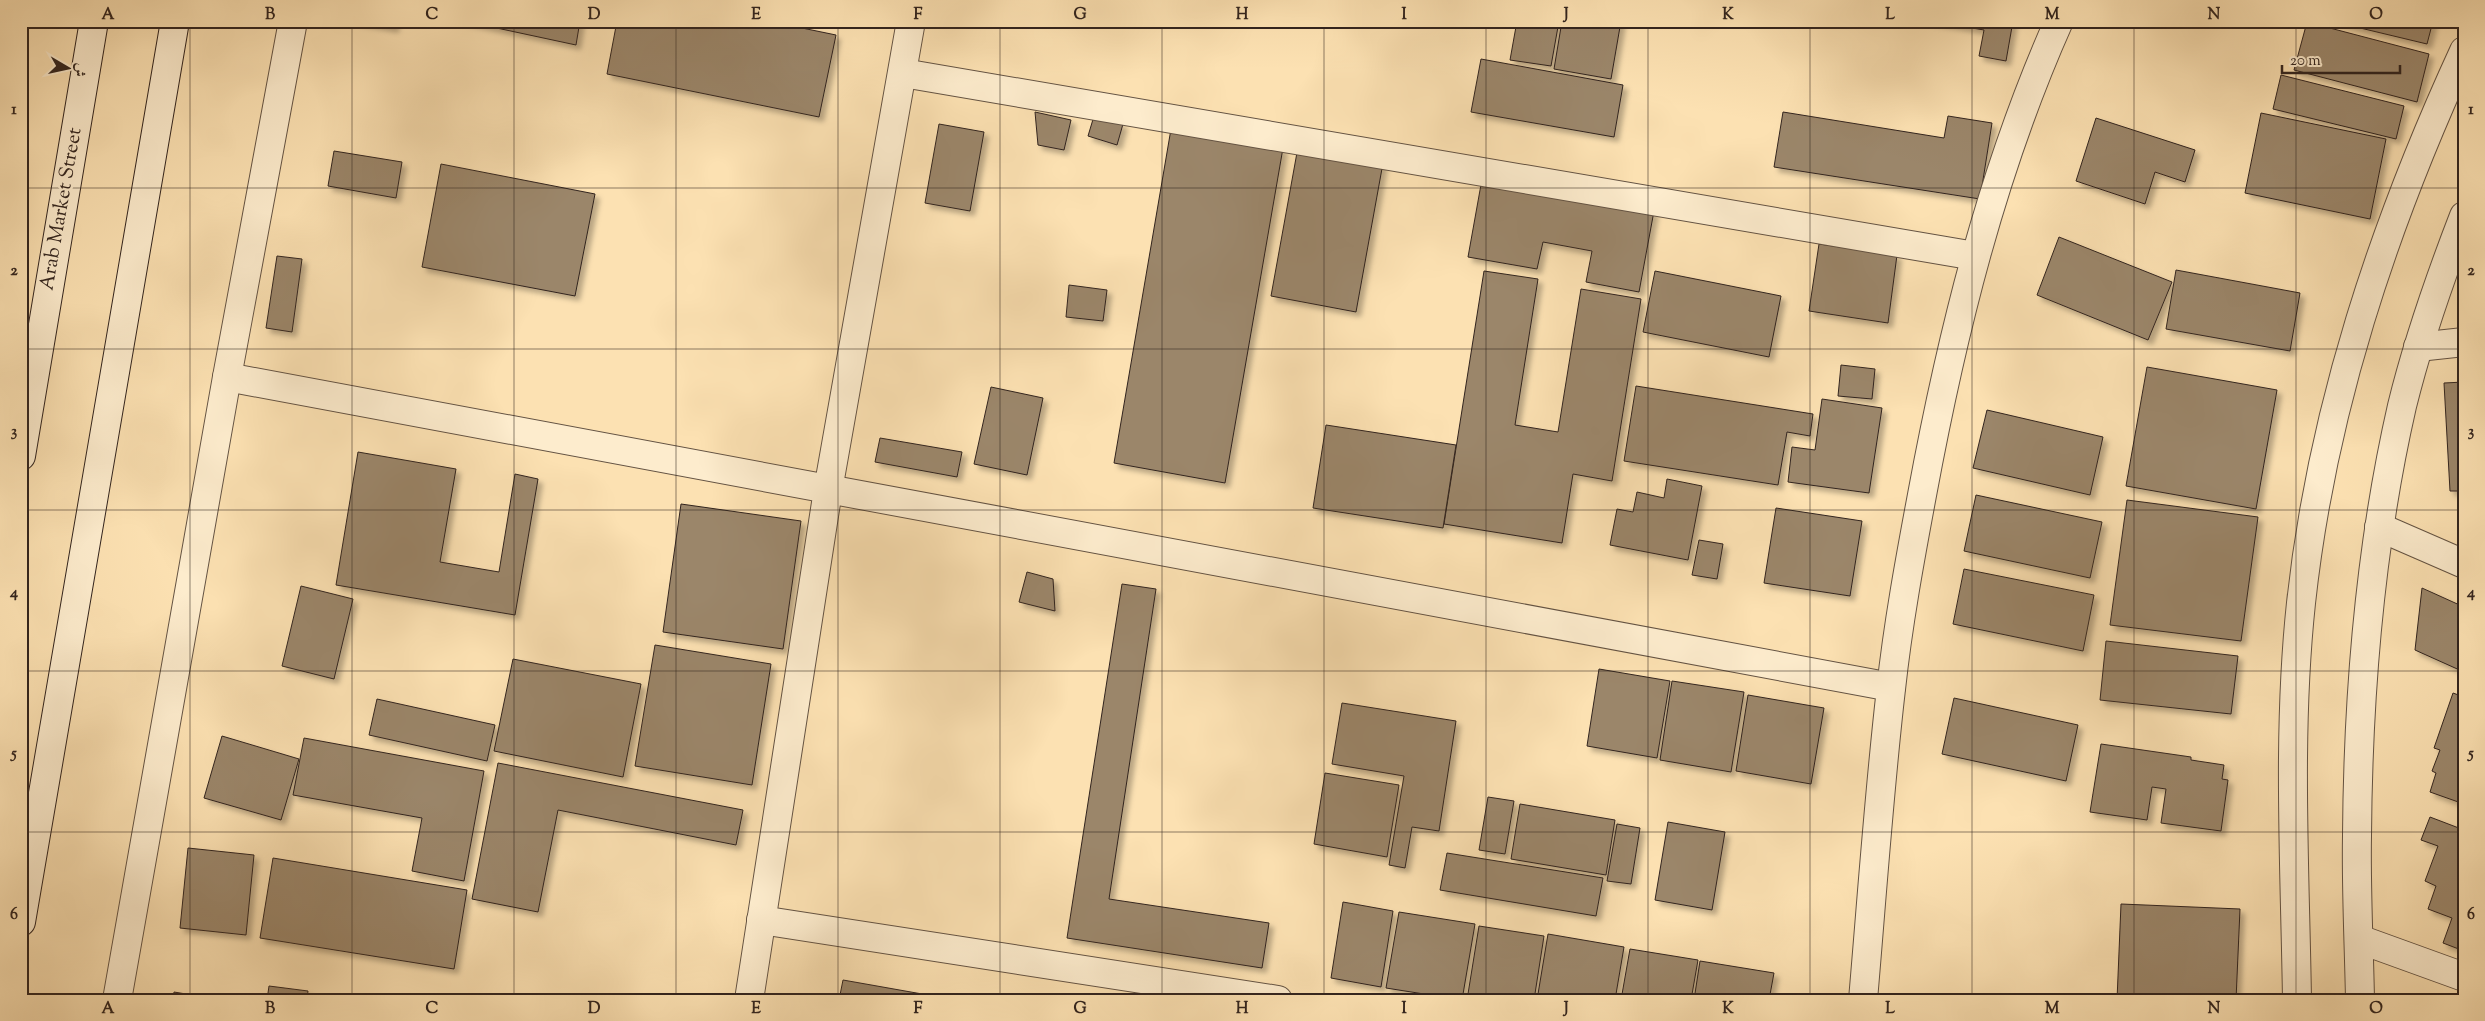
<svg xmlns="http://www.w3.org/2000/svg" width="2485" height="1021" font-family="'Sorts Mill Goudy',Amiri,serif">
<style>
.building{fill:#9b866b;stroke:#32241e;filter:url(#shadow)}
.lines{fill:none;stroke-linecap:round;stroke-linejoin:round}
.minor-casing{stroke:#645343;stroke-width:30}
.tertiary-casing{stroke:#645343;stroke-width:30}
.secondary-casing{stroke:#32241e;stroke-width:30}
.minor{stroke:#fdeccd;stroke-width:28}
.tertiary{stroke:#fdeccd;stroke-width:28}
.secondary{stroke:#fdeccd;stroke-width:28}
.grid{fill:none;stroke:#32241e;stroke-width:1;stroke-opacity:0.55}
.labels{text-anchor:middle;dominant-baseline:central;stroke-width:5;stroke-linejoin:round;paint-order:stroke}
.street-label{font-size:20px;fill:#32241e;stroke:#fdeccd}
.neatline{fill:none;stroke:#32241e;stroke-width:2}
.grid-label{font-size:16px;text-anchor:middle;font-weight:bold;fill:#32241e}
</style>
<defs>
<filter id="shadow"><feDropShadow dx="4.5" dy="4.5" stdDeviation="2.5" flood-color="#0004"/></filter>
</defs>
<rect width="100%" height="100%" fill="#fce1b2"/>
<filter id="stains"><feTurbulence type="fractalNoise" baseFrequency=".004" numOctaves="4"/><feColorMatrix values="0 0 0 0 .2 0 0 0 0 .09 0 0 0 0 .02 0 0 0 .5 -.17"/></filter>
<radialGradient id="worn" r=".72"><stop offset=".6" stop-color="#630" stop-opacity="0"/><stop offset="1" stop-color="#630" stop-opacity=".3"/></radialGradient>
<g class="building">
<polygon points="356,21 395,21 394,28"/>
<polygon points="464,21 580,21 576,45"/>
<polygon points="617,21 768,21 836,35 819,117 607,74"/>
<polygon points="1517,21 1559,21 1551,66 1510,60"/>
<polygon points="1562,21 1621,21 1611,79 1554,69"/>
<polygon points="1930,21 2013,21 2006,61 1979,56 1984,30"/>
<polygon points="2331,21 2433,21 2427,44"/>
<polygon points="2307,22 2429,54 2417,102 2294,70"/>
<polygon points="1481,59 1623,85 1614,137 1471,112"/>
<polygon points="2281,75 2404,106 2396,139 2273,109"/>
<polygon points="1035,112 1071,120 1064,150 1038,145"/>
<polygon points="1783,112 1944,138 1948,116 1992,123 1980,199 1774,167"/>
<polygon points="2261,113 2386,139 2370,219 2245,193"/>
<polygon points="1094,116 1123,124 1117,145 1088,136"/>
<polygon points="2096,118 2195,150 2185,182 2155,172 2145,204 2076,181"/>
<polygon points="939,124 984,132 970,211 925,203"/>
<polygon points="1171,129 1283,148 1225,483 1114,463"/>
<polygon points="1298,147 1383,163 1356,312 1271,296"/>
<polygon points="334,151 402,162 396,198 328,186"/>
<polygon points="441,164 595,194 575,296 422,267"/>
<polygon points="1482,179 1654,211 1639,292 1586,282 1592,251 1543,242 1537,269 1468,257"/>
<polygon points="2059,237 2172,282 2148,340 2037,295"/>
<polygon points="1819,244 1897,255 1888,323 1809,311"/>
<polygon points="277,256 302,259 292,332 266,328"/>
<polygon points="2176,270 2300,293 2290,351 2166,329"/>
<polygon points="1484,271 1538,279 1515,425 1558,432 1581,289 1641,299 1612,481 1573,474 1562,543 1444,524"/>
<polygon points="1655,271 1781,296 1769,357 1643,332"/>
<polygon points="1069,285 1107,290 1103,321 1066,317"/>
<polygon points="1841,365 1875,369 1872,399 1838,396"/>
<polygon points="2147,367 2277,390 2256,509 2126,486"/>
<polygon points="2464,382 2464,491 2450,491 2444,383"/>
<polygon points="1636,386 1813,414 1810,436 1787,432 1778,485 1624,461"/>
<polygon points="991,387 1043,398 1027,475 974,464"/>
<polygon points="1822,399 1882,408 1869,493 1788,482 1792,447 1815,450"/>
<polygon points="1987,410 2103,437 2090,495 1973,468"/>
<polygon points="1326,425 1456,445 1443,528 1313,508"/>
<polygon points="880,438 962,452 957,477 875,462"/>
<polygon points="358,452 456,469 440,562 499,572 515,474 538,479 515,615 336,585"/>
<polygon points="1667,479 1702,486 1688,560 1610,545 1617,509 1633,512 1637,492 1664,498"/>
<polygon points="1976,495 2102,522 2090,578 1964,551"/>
<polygon points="2127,500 2258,517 2241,641 2110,625"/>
<polygon points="681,504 801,521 783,649 663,632"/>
<polygon points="1776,508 1862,521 1850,596 1764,583"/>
<polygon points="1699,540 1723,544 1717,579 1692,575"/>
<polygon points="1964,569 2094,595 2083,651 1953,624"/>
<polygon points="1027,572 1053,579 1055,611 1019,602"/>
<polygon points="1122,584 1156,589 1109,899 1269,923 1262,968 1067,938"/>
<polygon points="301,586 353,599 334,679 282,666"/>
<polygon points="2422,588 2464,607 2464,672 2415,650"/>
<polygon points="2106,641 2238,656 2231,714 2100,700"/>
<polygon points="655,645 771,664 752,785 635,766"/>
<polygon points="513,659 641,684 623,777 494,751"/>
<polygon points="1599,669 1670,681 1657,758 1587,746"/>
<polygon points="1672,681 1744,692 1731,772 1660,760"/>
<polygon points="2453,693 2464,697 2464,804 2430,792 2436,773 2432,771 2440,750 2434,748"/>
<polygon points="1748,695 1824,708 1811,784 1736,771"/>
<polygon points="1954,698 2078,725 2066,781 1942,754"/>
<polygon points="377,699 495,725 487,761 369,735"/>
<polygon points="1342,703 1456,721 1439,831 1412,827 1405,868 1389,865 1404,776 1332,764"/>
<polygon points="222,736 299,759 281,820 204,798"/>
<polygon points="304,738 484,771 464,881 412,871 422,818 293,795"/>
<polygon points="2101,744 2191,757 2191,760 2224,765 2222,779 2228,780 2221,831 2161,823 2166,789 2152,787 2147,820 2090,812"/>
<polygon points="498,763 743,810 736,845 558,810 538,912 472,899"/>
<polygon points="1325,773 1399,785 1387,857 1314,844"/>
<polygon points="1488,797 1514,801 1505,854 1479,850"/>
<polygon points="1520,804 1615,820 1606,875 1511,859"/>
<polygon points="2430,817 2464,830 2464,951 2443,943 2452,918 2428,909 2436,886 2425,881 2438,846 2421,840"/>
<polygon points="1668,822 1725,832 1712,910 1655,900"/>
<polygon points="1617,824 1640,828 1631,884 1607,881"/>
<polygon points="188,848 254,855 246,935 180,928"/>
<polygon points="1447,853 1603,878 1596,916 1440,890"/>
<polygon points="273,858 467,890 454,969 260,938"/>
<polygon points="1343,902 1393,911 1381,987 1331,978"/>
<polygon points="2121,904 2240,909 2236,1000 2117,1000"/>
<polygon points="1399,912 1475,924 1462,1000 1386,988"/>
<polygon points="1479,926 1544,936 1534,1000 1467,1000"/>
<polygon points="1548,934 1624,947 1615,1000 1537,1000"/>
<polygon points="1630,949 1698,960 1691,1000 1621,1000"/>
<polygon points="1700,961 1774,973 1769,1000 1694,1000"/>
<polygon points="843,980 956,1000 839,1000"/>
<polygon points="269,986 308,991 307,1000 267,1000"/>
<polygon points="174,992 222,1000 173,1000"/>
</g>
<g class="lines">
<g class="minor-casing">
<g id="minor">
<polyline points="903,73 1975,256"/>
<polyline points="21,337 39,339"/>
<polyline points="2418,347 2464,342"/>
<polyline points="227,377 1891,687"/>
<polyline points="2379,527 2464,564"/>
<polyline points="761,920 1278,1000"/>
<polyline points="2359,939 2464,977"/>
<polyline points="117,1000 227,377 293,21"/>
<polyline points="749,1000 828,490 911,21"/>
<path d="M1863,1000C1872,896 1879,792 1891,689C1898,624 1910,559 1922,495C1952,333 1992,171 2059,21"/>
</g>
</g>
<g class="tertiary-casing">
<g id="tertiary">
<path d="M2297,1000C2295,868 2287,734 2301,603C2322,410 2383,227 2464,51"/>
<path d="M2360,1000C2359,945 2356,890 2357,836C2358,693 2370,546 2402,406C2418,341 2440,278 2464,216"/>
</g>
</g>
<g class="secondary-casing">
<g id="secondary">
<polyline points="21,456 94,21"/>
<polyline points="21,922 175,21"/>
</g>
</g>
<use href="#minor" class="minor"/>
<use href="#tertiary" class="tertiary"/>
<use href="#secondary" class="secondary"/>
</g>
<path class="grid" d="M190,21V1000M352,21V1000M514,21V1000M676,21V1000M838,21V1000M1000,21V1000M1162,21V1000M1324,21V1000M1486,21V1000M1648,21V1000M1810,21V1000M1972,21V1000M2134,21V1000M2296,21V1000M21,188H2464M21,349H2464M21,510H2464M21,671H2464M21,832H2464"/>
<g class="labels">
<g class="street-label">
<text transform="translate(62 209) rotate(-80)">Arab Market Street</text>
</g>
</g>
<rect width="2485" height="1021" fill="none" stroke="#fce1b2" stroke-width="55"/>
<g transform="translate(68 68) rotate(99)" stroke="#fdeccd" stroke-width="4" paint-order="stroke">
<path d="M0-4L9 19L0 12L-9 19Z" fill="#32241e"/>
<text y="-8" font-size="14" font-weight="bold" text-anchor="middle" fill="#32241e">ش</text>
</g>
<path d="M2282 65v8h118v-8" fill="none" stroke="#32241e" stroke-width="2.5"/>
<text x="2290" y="65" font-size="15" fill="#32241e" stroke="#fdeccd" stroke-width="4" paint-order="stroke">20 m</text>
<rect x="28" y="28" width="2430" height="966" class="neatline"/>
<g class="grid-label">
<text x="108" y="19">A</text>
<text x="270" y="19">B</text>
<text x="432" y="19">C</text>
<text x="594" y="19">D</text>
<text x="756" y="19">E</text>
<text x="918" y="19">F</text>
<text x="1080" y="19">G</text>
<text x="1242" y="19">H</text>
<text x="1404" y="19">I</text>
<text x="1566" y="19">J</text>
<text x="1728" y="19">K</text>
<text x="1890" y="19">L</text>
<text x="2052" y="19">M</text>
<text x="2214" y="19">N</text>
<text x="2376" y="19">O</text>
<text x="14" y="114">1</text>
<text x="2471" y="114">1</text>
<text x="14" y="275">2</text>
<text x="2471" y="275">2</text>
<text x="14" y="436">3</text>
<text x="2471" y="436">3</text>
<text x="14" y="597">4</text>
<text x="2471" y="597">4</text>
<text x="14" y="758">5</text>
<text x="2471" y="758">5</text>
<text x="14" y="919">6</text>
<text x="2471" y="919">6</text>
<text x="108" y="1013">A</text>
<text x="270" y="1013">B</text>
<text x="432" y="1013">C</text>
<text x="594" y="1013">D</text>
<text x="756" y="1013">E</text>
<text x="918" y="1013">F</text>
<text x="1080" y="1013">G</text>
<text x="1242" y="1013">H</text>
<text x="1404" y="1013">I</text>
<text x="1566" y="1013">J</text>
<text x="1728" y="1013">K</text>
<text x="1890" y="1013">L</text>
<text x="2052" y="1013">M</text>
<text x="2214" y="1013">N</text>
<text x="2376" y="1013">O</text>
</g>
<rect width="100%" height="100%" filter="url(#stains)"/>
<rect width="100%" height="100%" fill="url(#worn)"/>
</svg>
